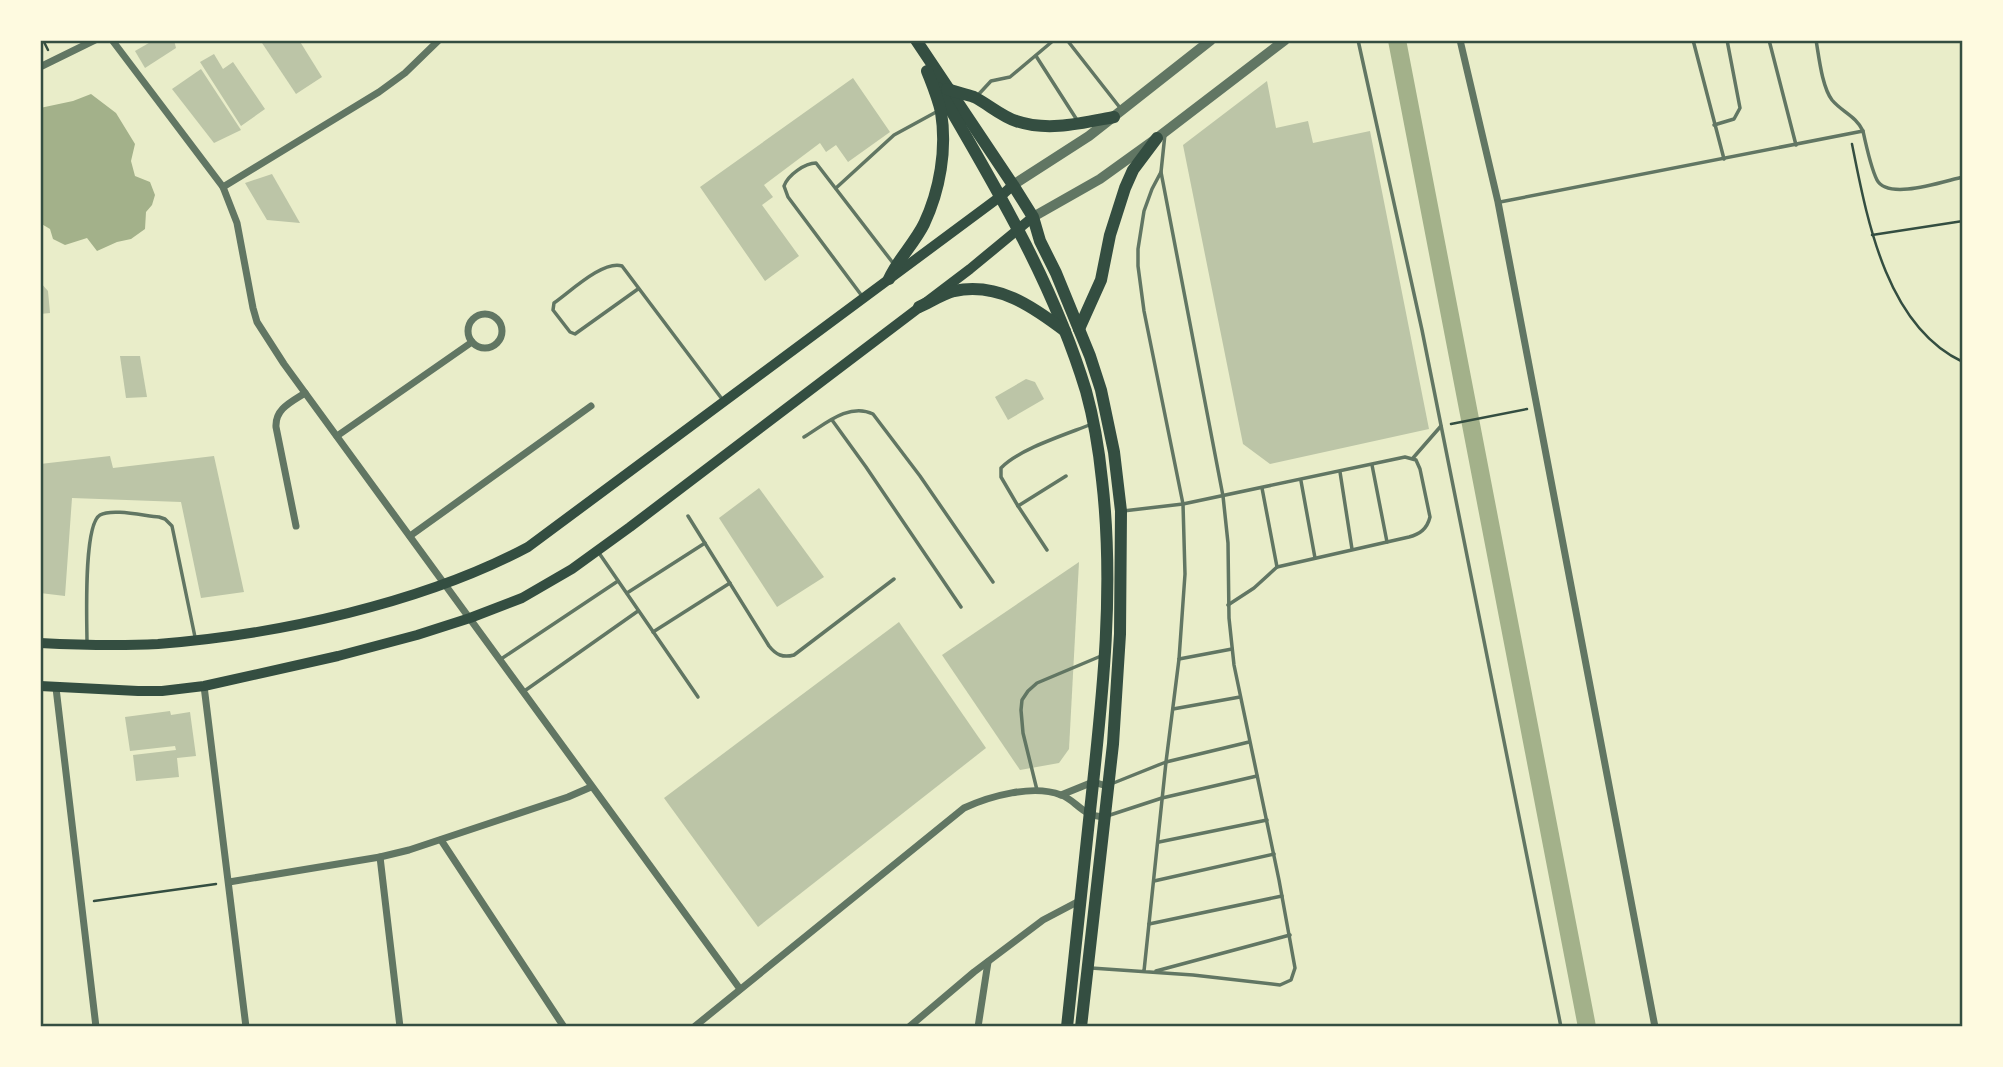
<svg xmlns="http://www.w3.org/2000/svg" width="2003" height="1067" font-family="Montserrat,sans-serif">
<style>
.water{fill:#a3b18a}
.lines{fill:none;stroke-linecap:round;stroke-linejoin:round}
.canal{stroke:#a3b18a;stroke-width:18}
.building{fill:#bcc5a7}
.path{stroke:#344e41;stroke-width:2.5}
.service{stroke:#617663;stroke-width:3.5}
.minor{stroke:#617663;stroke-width:7}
.tertiary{stroke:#617663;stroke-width:10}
.secondary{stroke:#344e41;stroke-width:10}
.primary{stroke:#344e41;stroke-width:12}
.neatline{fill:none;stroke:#344e41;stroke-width:2.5}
</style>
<rect width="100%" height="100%" fill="#e9edc9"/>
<polygon class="water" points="91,94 116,113 135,144 131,161 135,176 150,182 155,195 152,205 146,212 145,229 131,239 117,242 97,251 87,238 65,245 53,239 50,229 40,223 40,108 73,101"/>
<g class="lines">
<polyline class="canal" points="1397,40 1587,1027"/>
</g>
<g class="building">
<polygon points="154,40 174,40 176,48 145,68 135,51"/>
<polygon points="260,40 299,40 322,77 296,94"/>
<polygon points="214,54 223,69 233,62 265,109 241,126 200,62"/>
<polygon points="201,69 241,130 214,143 172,89"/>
<polygon points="853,78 890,132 848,162 836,145 826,152 820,143 764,185 773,197 762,205 799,256 765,281 700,187"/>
<polygon points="1267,81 1276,128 1308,121 1313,143 1370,131 1429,429 1270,464 1243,444 1183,145"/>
<polygon points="272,174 300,223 267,220 245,183"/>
<polygon points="40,282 48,291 50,313 40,314"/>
<polygon points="120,356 140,356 147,397 126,398"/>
<polygon points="1026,379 1035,382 1044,399 1008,420 995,397"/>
<polygon points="110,456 113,468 214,456 244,592 201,598 181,502 72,498 65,596 40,593 40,464"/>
<polygon points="759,488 824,577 777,607 719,518"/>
<polygon points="1079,562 1069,749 1059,763 1020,770 942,655"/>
<polygon points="899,622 986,748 758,927 664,798"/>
<polygon points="170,711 171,715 190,712 196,756 177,758 179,777 136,781 133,755 176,750 175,746 130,751 125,717"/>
</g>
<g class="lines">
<g class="path">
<polyline points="43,40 48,50"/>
<path d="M1852,144C1867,219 1886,326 1963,362"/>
<polyline points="1872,235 1963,221"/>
<polyline points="1451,424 1527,409"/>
<polyline points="94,901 216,884"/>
</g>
<g class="service">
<polyline points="1067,40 1121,109"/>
<polyline points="1358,40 1422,330 1561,1027"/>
<polyline points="1693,40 1724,159"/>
<polyline points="1769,40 1796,145"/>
<path d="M1816,40C1819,57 1822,87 1832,100C1842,112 1856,116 1863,131"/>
<polyline points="1036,56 1077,120"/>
<polyline points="978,95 991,81 1010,77 1054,40"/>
<polyline points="1714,125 1734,119 1740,108 1727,40"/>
<polyline points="1161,172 1165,134"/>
<polyline points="836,188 894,135 938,111"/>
<path d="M1500,202L1863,131C1866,145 1871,168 1877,180C1888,201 1944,181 1963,177"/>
<path d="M638,289L575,334L570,332L553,310L554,303C570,292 603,260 622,266L722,399"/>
<path d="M862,296L788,197L784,186C788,175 805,163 816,163L893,263"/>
<polyline points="832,420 866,467 961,607"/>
<path d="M804,437C824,425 849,402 873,414L920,476L993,582"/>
<polyline points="1413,458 1441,426"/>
<polyline points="1372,465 1387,542"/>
<polyline points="1340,472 1352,549"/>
<path d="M1066,476L1018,506L1001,477V468C1019,449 1067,434 1092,424"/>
<polyline points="1301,481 1315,558"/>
<polyline points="1262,488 1277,567"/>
<polyline points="1018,506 1047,550"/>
<path d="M1123,511L1183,504L1405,457L1416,460L1420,469L1430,517C1427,529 1420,534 1409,537L1277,567L1254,588L1228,605"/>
<path d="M688,516L769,646C776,655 783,658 794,655L894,579"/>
<polyline points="599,553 698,697"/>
<polyline points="627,593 705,543"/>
<polyline points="653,632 730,583"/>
<path d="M87,643C87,622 83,525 100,515C112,508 145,516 159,517L165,519L172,526L195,637"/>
<polyline points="501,659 618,581"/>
<polyline points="1179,659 1232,649"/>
<polyline points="523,692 638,611"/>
<polyline points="1173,709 1240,697"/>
<polyline points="1111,784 1166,762 1249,742"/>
<polyline points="1037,790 1023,733 1021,710 1022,700 1028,691 1037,683 1101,656"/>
<polyline points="1107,816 1162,798 1257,776"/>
<polyline points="1159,842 1267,820"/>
<polyline points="1154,881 1274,854"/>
<polyline points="1149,924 1282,896"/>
<polyline points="1091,968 1193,975 1280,985 1291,980 1295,968 1279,880 1234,665 1229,618 1228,543 1223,496 1161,172 1152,189 1144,211 1138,249 1138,266 1144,311 1183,504 1185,574 1179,659 1166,762 1144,971"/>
<polyline points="1156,971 1290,935"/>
</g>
<g class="minor">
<polyline points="112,40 223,187 237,223 253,308 257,322 284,364 740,989"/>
<polyline points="1460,40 1498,202 1655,1027"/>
<polyline points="40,67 95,40"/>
<polyline points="223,187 379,92 405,73 439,40"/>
<circle cx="485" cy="331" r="17"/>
<polyline points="337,436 472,342"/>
<path d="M296,526L276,427C275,409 291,402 305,393"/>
<polyline points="410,536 591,406"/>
<polyline points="204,686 246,1027"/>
<polyline points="56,688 96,1027"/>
<polyline points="1061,795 1093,782 1107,786"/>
<polyline points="441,840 564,1027"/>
<polyline points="380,857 400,1027"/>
<polyline points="229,882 380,857 409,850 568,797 591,787"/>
<path d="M694,1027L964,808C990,796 1033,784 1061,795C1071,798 1078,808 1088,813C1092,816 1098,816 1104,817"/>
<polyline points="909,1027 974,972 1043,920 1081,900"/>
<polyline points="978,1027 988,962"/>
</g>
<g class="tertiary">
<polyline points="1013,185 1089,136 1211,40"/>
<polyline points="1033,217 1100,179 1157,138 1285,40"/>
</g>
<g class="secondary">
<path d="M40,643C79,645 119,646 158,644C276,635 423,603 528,547L1001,196L1013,185"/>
<polyline points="40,686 138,691 162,691 204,686 338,656 417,635 470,618 522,598 572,569 630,527 970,269 1033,217"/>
</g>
<g class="primary">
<polyline points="916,40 1013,185 1033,217 1040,241 1056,273 1090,356 1101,390 1114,452 1121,511 1120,634 1113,744 1081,1027"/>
<path d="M938,88C995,186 1053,282 1086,391C1094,420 1099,450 1102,480C1115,591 1102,701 1090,811C1082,883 1075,955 1067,1027"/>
<path d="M947,89C956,92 965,94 974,97C988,104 1001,116 1016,121C1048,132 1082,123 1114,117"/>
<path d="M889,279C898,259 914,244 924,224C940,190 947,149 941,112C938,98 932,84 927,71"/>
<path d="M919,307C930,302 943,294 954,291C998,282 1032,306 1065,331"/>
<polyline points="1079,329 1101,280 1110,235 1125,188 1133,170 1157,138"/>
</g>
</g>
<rect width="2003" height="1067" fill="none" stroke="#fefae0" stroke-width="84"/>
<rect x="42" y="42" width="1919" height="983" class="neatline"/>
</svg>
